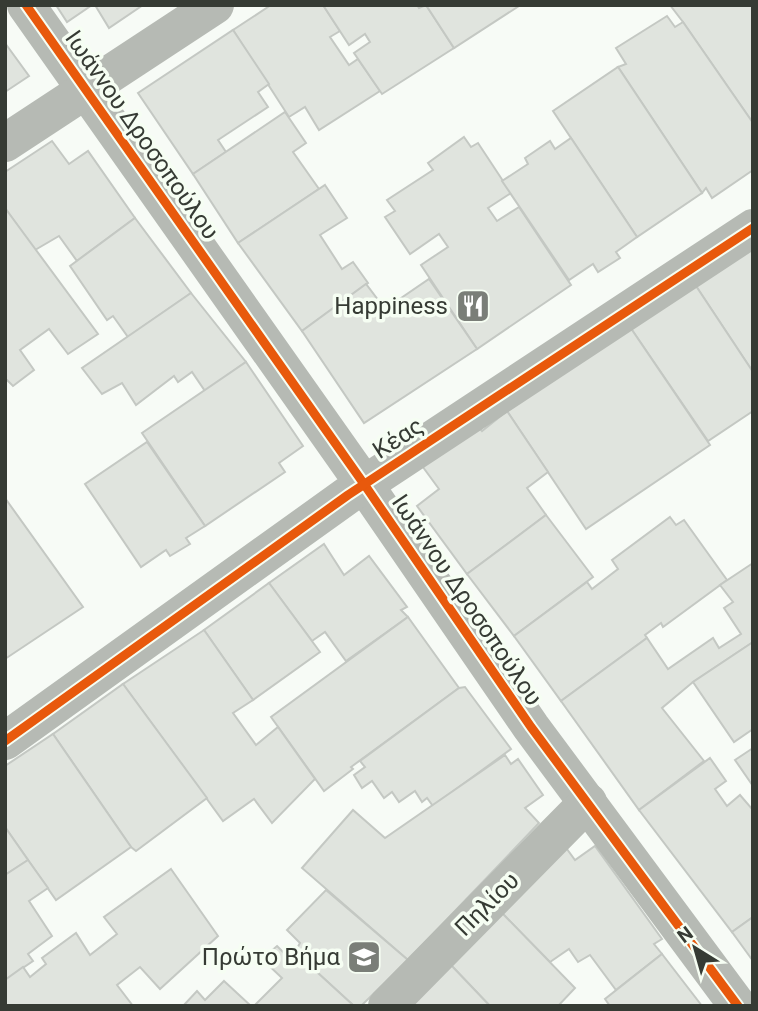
<svg xmlns="http://www.w3.org/2000/svg" width="758" height="1011" font-family="Roboto,sans-serif">
<style>
.building{fill:#e0e4de;stroke:#c4c8c3;stroke-width:2}
.lines{fill:none;stroke-linecap:round;stroke-linejoin:round}
.minor{stroke:#b6bab4;stroke-width:38}
.cycleway-casing{stroke:#f6fef3;stroke-width:13}
.cycleway{stroke:#e8590c;stroke-width:9}
.labels{text-anchor:middle;dominant-baseline:central;stroke-width:7;stroke-linejoin:round;paint-order:stroke}
.street-label{font-size:24px;fill:#363b34;stroke:#f6fef3}
.poi-label{font-size:24px;fill:#363b34;stroke:#f6fef3;text-anchor:end}
</style>
<rect width="100%" height="100%" fill="#f7fbf6"/>
<g class="building">
<polygon points="56,5 92,5 67,22"/>
<polygon points="95,5 143,5 109,28"/>
<polygon points="271,5 323,5 340,31 330,37 349,65 358,59 380,91 319,130 305,107 289,117 233,30"/>
<polygon points="323,5 417,5 419,8 426,5 454,48 382,94 354,53 370,42 365,34 349,45"/>
<polygon points="426,5 519,5 519,6 454,48"/>
<polygon points="670,5 753,5 753,123 683,22"/>
<polygon points="667,16 675,27 683,22 753,123 753,170 712,198 706,188 702,193 618,67 626,64 616,48"/>
<polygon points="233,30 269,84 258,92 268,107 218,140 226,152 193,174 138,93"/>
<polygon points="5,43 29,76 5,92"/>
<polygon points="618,67 702,193 637,237 553,111"/>
<polygon points="285,112 306,143 293,152 319,189 238,243 193,174"/>
<polygon points="464,137 471,147 478,143 511,193 488,208 497,221 519,207 571,285 477,349 421,265 448,247 439,234 410,254 385,217 395,211 387,200 433,170 428,163"/>
<polygon points="571,138 637,237 616,252 620,258 598,272 593,264 569,280 502,181 528,164 525,158 550,141 555,149"/>
<polygon points="52,141 69,164 88,151 135,218 77,261 59,236 35,250 5,208 5,172"/>
<polygon points="325,185 347,218 320,235 342,269 353,262 368,283 302,331 238,243"/>
<polygon points="5,208 98,334 68,354 49,329 20,350 34,370 13,386 7,380 5,380"/>
<polygon points="135,218 191,293 128,337 113,316 107,320 70,266"/>
<polygon points="753,245 753,372 694,283"/>
<polygon points="429,279 477,349 364,423 302,331 366,284 385,309"/>
<polygon points="694,283 753,372 753,411 708,441 630,327"/>
<polygon points="191,293 246,362 205,391 192,372 178,382 174,376 136,405 122,383 102,394 82,368"/>
<polygon points="630,327 710,445 586,529 507,411"/>
<polygon points="246,362 303,446 279,463 285,472 205,526 142,433"/>
<polygon points="507,411 548,472 527,488 546,515 467,574 417,506 439,489 420,463 477,425 482,431"/>
<polygon points="147,442 205,526 186,538 190,544 170,556 166,550 141,567 85,484"/>
<polygon points="5,498 83,607 5,659"/>
<polygon points="546,515 593,577 514,636 467,574"/>
<polygon points="670,517 676,525 684,520 727,580 663,627 661,623 645,635 647,638 561,701 514,636 587,582 592,589 618,569 612,560"/>
<polygon points="324,544 344,575 369,556 407,607 401,610 408,617 346,661 325,632 312,641 269,583"/>
<polygon points="753,563 753,642 693,682 662,708 704,761 639,810 561,701 647,638 668,669 713,638 719,648 741,634 724,608 733,602 720,585"/>
<polygon points="269,583 320,652 253,700 204,630"/>
<polygon points="408,617 459,688 351,767 353,769 324,791 271,717"/>
<polygon points="204,630 253,700 233,713 256,745 278,727 315,779 272,823 254,799 223,821 123,684"/>
<polygon points="753,642 753,729 734,742 693,682"/>
<polygon points="123,684 207,798 136,851 131,847 53,734"/>
<polygon points="465,687 511,749 433,806 427,798 422,802 415,791 399,802 392,792 384,798 372,781 362,788 354,775 365,767 360,761 459,688"/>
<polygon points="53,734 131,847 56,900 5,827 5,766"/>
<polygon points="753,748 753,786 735,760"/>
<polygon points="505,755 511,764 518,759 543,795 525,808 539,823 408,960 302,868 353,810 385,838"/>
<polygon points="710,758 726,781 715,789 727,806 740,795 753,810 753,917 732,932 639,810"/>
<polygon points="5,827 28,860 5,875"/>
<polygon points="564,845 575,860 595,846 662,939 654,944 662,954 616,990 590,955 578,962 569,949 550,962 502,913"/>
<polygon points="28,860 48,888 29,901 52,936 28,954 33,961 5,980 5,875"/>
<polygon points="171,869 218,936 160,989 140,967 117,985 133,1006 5,1006 5,980 23,967 30,977 46,964 42,958 76,933 90,955 117,934 104,917"/>
<polygon points="326,890 408,960 361,1006 354,1006 295,952 300,943 287,930"/>
<polygon points="502,913 575,988 558,1006 490,1006 449,963"/>
<polygon points="753,917 753,961 732,932"/>
<polygon points="277,946 289,958 295,952 354,1006 254,1006 282,978 262,959"/>
<polygon points="662,954 702,1006 610,1006 605,999"/>
<polygon points="449,963 490,1006 407,1006"/>
<polygon points="224,981 251,1006 183,1006 197,991 205,1000"/>
</g>
<g class="lines">
<g class="minor">
<polyline points="26,5 364,484 531,727 738,1006"/>
<polyline points="5,143 215,5"/>
<polyline points="5,741 348,495 753,228"/>
<polyline points="387,1006 588,802"/>
</g>
<g class="cycleway-casing">
<g id="cycleway">
<polyline points="26,5 364,484 531,727 738,1006"/>
<polyline points="5,741 348,495 753,228"/>
</g>
</g>
<use href="#cycleway" class="cycleway"/>
</g>
<defs>
<g id="restaurant-square" transform="scale(1.75)"><rect x="-9" y="-9" width="18" height="18" rx="4" fill="#7a7e78" stroke="#f6fef3"/><path d="M-5-6h1v4h1v-4h1v4h1v-4h1v5L-1.5 .5V6h-2V.5L-5-1ZM5-6V6H3V1.5H1.5Q1.5-4 5-6Z" fill="#fff"/></g>
<g id="school-square" transform="scale(1.75)"><rect x="-9" y="-9" width="18" height="18" rx="4" fill="#7a7e78" stroke="#f6fef3"/><path d="M0-5L7-2L0 1L-7-2ZM-4 1L0 2.5L4 1V4Q0 6-4 4Z" fill="#fff"/></g>
</defs>
<g fill-rule="evenodd">
<use href="#restaurant-square" x="473" y="306"/>
<use href="#school-square" x="364" y="957"/>
</g>
<g class="labels">
<g class="street-label">
<text transform="translate(142 135) rotate(55)">Ιωάννου Δροσοπούλου</text>
<text transform="translate(398 438) rotate(-33)">Κέας</text>
<text transform="translate(467 600) rotate(56)">Ιωάννου Δροσοπούλου</text>
<text transform="translate(487 904) rotate(-45)">Πηλίου</text>
</g>
<g class="poi-label">
<text x="448" y="306">Happiness</text>
<text x="340" y="957">Πρώτο Βήμα</text>
</g>
</g>
<rect width="758" height="1011" fill="none" stroke="#363b34" stroke-width="14"/>
<g transform="translate(695 948) rotate(323)" stroke="#f6fef3" stroke-width="5" paint-order="stroke">
<path d="M0-5L12 26L0 18L-12 26Z" fill="#363b34"/>
<text y="-10" font-size="19" font-weight="bold" text-anchor="middle" fill="#363b34">N</text>
</g>
</svg>
